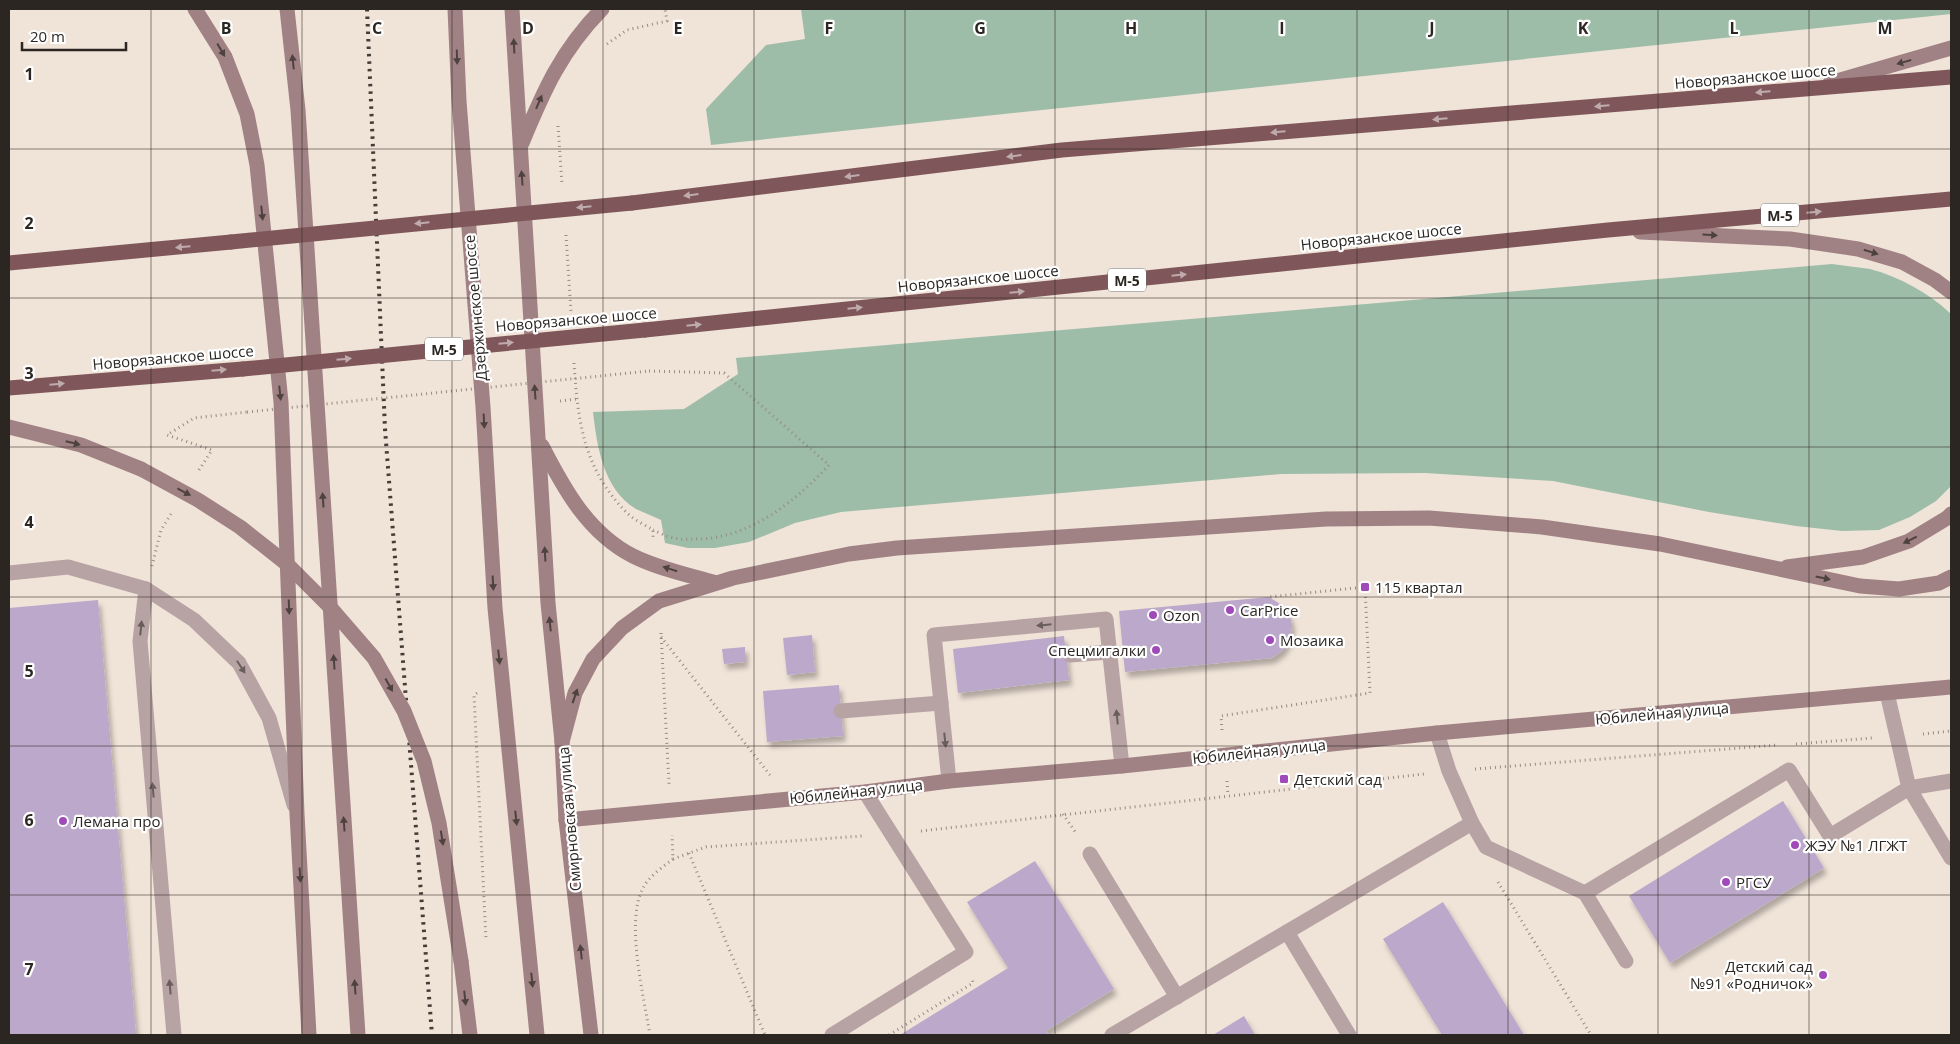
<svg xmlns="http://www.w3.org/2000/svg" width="1960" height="1044" font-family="'Open Sans',sans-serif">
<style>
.green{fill:#9dbda9}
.building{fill:#bba8cb;filter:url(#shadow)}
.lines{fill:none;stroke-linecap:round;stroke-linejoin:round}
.path{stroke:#958c84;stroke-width:3;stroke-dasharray:1 4;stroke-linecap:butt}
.lane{stroke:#b7a3a4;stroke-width:15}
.secondary{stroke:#a08284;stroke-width:15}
.highway{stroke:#7f575a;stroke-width:15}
.rail{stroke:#433d38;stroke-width:4;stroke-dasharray:2.5 5;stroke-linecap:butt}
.path-bridge{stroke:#958c84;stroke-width:3;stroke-dasharray:1 4;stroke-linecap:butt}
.secondary-bridge{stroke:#a08284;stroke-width:15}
.highway-bridge{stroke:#7f575a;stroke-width:15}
.oneway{fill:#4e423f}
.oneway2{fill:#bfabac}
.oneway3{fill:#6a5e5c}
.grid{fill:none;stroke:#2b2622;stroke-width:1;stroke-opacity:0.55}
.poi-dot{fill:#9f4ab8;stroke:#fff;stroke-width:2}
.labels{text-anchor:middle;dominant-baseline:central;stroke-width:4.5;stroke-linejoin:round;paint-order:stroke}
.shield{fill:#fff;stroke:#6b6764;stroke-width:1}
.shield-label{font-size:14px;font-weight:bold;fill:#2b2622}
.street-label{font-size:15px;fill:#2b2622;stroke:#fff}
.poi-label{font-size:15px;fill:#2b2622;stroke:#fff;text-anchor:start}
.grid-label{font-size:16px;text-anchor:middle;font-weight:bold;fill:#2b2622;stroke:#fff;stroke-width:4.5;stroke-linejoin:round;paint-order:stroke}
</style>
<defs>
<filter id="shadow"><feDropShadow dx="3" dy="5.5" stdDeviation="2.5" flood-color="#0004"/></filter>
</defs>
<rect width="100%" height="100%" fill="#f0e3d8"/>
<g class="green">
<polygon points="801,9 1951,9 1951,14 711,145 706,109 766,45 805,39"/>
<path d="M1832,264C1844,266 1858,267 1870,269C1900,277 1929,293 1951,314V486L1936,501L1910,517L1879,530L1842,531L1796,526L1709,512L1553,481L1425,473L1281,474L841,512L795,523L749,542L715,548H688L665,543L661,520C653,516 644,513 636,509C603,489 597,446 593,412L684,409L738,374L736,358Z"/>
</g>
<g class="building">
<polygon points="1269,597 1280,604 1289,614 1292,625 1290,638 1283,650 1272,658 1125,672 1119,611"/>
<polygon points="98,600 136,1035 9,1035 9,608"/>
<polygon points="812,635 815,672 787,675 783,638"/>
<polygon points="1064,636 1069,680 958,693 953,649"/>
<polygon points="745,647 745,662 724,664 722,649"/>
<polygon points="839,685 843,736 767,742 763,691"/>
<polygon points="1783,801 1824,868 1670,963 1629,896"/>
<polygon points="1035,861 1114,989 1046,1031 1049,1035 900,1035 1008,968 967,902"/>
<polygon points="1443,902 1524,1035 1442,1035 1401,968 1383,939"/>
<polygon points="1244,1016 1255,1035 1213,1035"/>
</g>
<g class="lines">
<g class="path">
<polyline points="607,44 627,30 667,21 665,9"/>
<polyline points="558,126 562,184"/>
<polyline points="566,235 571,312"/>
<path d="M574,363C578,422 583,468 627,513C634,520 645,525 653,530V537"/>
<path d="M649,371L724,373L829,465C794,503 747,540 694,539C688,539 681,540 675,538C667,537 660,533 653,530"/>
<polyline points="560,401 577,399"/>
<polyline points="199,470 212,450 167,435 194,418 247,412"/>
<polyline points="152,566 161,530 171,514"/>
<polyline points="661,633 669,784"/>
<polyline points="661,637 770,775"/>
<polyline points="477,693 474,695 486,940"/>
<polyline points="1222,730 1221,716 1370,693 1365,587 1269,597"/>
<polyline points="1923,734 1951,731"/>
<polyline points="1796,744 1872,738"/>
<polyline points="1475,769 1778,745"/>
<polyline points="1227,781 1228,795"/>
<polyline points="1063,814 1076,833"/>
<polyline points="921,831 1424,774"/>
<polyline points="689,853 765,1035"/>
<polyline points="673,859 706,847 862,836"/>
<polyline points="1498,882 1591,1035"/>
<path d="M650,1035C644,998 625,921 643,888C649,876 663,867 673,859L672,835"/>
<polyline points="889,1035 973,983 972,977"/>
</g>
<g class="lane">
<polyline points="9,573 68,567 146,589"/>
<polyline points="1070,655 1110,652"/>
<polyline points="1887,693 1909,788 1951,858"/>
<polyline points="841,711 941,703"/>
<polyline points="1437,733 1449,771 1472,823 1486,847 1585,893 1789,770 1830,836 1909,788 1951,781"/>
<polyline points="949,781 934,635 1106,619 1122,766"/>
<polyline points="1090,854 1177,997"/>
<polyline points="1585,893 1626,961"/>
<polyline points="1287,932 1349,1035"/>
<polyline points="174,1035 140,641 146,589 194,620 239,663 269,718 294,805"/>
<polyline points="832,1035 966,952 865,792"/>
<polyline points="1112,1035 1472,823"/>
</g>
<g class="secondary">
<polyline points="195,9 225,57 247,114 257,165 281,402 297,814 309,1035"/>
<polyline points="287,9 298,110 358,1035"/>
<polyline points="455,9 459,101 483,407 495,608 537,1035"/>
<polyline points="512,9 548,603 562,742 566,820 591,1035"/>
<polyline points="1830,83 1951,48"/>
<path d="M522,143C544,90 561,51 602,9"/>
<polyline points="1640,232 1790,239 1858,249 1902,262 1935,280 1951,292"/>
<polyline points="9,427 81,445 141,469"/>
<path d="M542,446C564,489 588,533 633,556C659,569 689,575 716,583"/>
<polyline points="1787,567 1863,557 1909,541 1947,518 1951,514"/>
<polyline points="562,742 575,693 593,659 622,628 659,601 733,578 849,554 897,548 1326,519 1429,518 1542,527 1660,544 1860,586 1899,589 1939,583 1951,577"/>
<polyline points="566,820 865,792 949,781 1122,766 1437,733 1951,687"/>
<polyline points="461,961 470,1035"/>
</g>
<g class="highway">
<polyline points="632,203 1062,150 1951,77"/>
<polyline points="9,263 231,242"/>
<polyline points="645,330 1608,230 1951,199"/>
<polyline points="9,388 243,369"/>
</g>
<polyline class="rail" points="367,9 385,429 432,1035"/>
<polyline class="path-bridge" points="247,412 649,371"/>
<polyline class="secondary-bridge" points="141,469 198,500 240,527 287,564 329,606 374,658 404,711 424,761 439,823 461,961"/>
<g class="highway-bridge">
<polyline points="231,242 632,203"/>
<polyline points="243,369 645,330"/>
</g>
</g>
<defs><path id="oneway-solid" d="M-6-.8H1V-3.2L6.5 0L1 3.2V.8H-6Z" transform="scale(1.25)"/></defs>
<g class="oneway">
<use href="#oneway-solid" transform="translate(514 46) rotate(-93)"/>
<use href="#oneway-solid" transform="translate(221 50) rotate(60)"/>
<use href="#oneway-solid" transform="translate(457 57) rotate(88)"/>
<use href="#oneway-solid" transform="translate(293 62) rotate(-96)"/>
<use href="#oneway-solid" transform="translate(1904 62) rotate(164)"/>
<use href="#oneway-solid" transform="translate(539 102) rotate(-67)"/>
<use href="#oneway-solid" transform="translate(522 178) rotate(-94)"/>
<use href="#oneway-solid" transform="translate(262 213) rotate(84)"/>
<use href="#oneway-solid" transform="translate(1710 235) rotate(3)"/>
<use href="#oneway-solid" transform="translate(1871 252) rotate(17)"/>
<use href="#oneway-solid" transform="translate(535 392) rotate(-94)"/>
<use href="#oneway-solid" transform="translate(280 393) rotate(84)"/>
<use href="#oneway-solid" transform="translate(484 421) rotate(87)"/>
<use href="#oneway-solid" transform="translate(73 443) rotate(14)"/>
<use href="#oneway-solid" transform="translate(184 492) rotate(28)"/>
<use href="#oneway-solid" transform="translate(323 500) rotate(-94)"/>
<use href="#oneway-solid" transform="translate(1910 540) rotate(154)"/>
<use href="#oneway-solid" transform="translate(545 554) rotate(-93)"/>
<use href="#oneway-solid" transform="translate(670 569) rotate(-163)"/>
<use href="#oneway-solid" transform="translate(1823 578) rotate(12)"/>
<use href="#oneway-solid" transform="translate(493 583) rotate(87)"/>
<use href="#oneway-solid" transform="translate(289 607) rotate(88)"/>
<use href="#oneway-solid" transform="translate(550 624) rotate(-96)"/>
<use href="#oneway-solid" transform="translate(499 657) rotate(84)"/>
<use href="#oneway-solid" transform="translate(334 662) rotate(-94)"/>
<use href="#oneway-solid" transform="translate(389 685) rotate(61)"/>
<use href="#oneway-solid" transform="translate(575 696) rotate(-71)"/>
<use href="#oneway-solid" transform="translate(516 818) rotate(84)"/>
<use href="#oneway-solid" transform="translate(344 824) rotate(-94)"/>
<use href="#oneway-solid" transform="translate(442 838) rotate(81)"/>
<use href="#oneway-solid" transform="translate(300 875) rotate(87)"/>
<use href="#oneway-solid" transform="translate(581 952) rotate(-96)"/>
<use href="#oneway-solid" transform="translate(532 980) rotate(84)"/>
<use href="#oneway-solid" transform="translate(355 987) rotate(-94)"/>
<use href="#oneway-solid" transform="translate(465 998) rotate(84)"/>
</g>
<g class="oneway2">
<use href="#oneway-solid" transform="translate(1763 92) rotate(175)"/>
<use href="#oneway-solid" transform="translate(1602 106) rotate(175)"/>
<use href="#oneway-solid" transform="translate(1440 119) rotate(175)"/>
<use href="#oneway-solid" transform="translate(1278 132) rotate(175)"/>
<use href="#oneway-solid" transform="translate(1014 156) rotate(173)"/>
<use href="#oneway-solid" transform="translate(852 176) rotate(173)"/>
<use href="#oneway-solid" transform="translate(691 195) rotate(173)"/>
<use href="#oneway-solid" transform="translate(584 207) rotate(174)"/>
<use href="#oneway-solid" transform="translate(1814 212) rotate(-5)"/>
<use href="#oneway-solid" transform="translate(422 223) rotate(174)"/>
<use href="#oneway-solid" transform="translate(183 247) rotate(175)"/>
<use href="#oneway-solid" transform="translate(1179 275) rotate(-6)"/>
<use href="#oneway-solid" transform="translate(1017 292) rotate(-6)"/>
<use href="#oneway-solid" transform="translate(855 308) rotate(-6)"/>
<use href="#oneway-solid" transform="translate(694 325) rotate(-6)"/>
<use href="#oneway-solid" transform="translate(506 343) rotate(-5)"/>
<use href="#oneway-solid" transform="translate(344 359) rotate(-5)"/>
<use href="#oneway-solid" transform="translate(219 370) rotate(-5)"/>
<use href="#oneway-solid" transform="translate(57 384) rotate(-5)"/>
</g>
<g class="oneway3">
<use href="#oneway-solid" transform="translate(1044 625) rotate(174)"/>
<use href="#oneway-solid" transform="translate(141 628) rotate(-84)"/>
<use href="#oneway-solid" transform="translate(241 667) rotate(57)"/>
<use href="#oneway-solid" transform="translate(1117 717) rotate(-96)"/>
<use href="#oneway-solid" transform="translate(945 740) rotate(84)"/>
<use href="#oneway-solid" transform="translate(153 790) rotate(-95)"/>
<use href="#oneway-solid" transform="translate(170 987) rotate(-95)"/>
</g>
<path class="grid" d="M151,9V1035M302,9V1035M452,9V1035M603,9V1035M754,9V1035M905,9V1035M1055,9V1035M1206,9V1035M1357,9V1035M1508,9V1035M1658,9V1035M1809,9V1035M9,149H1951M9,298H1951M9,447H1951M9,597H1951M9,746H1951M9,895H1951"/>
<g class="poi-dot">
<rect x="1360" y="582" width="10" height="10" rx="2.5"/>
<circle cx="1230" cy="610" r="5"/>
<circle cx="1153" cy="615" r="5"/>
<circle cx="1270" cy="640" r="5"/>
<circle cx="1156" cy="650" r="5"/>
<rect x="1279" y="774" width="10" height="10" rx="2.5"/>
<circle cx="63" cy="821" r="5"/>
<circle cx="1795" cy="845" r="5"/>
<circle cx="1726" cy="882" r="5"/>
<circle cx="1823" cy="975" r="5"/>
</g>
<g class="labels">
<g class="shield">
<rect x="1761" y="203.5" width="38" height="23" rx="4"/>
<rect x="1108" y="268.5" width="38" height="23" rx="4"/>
<rect x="425" y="337.5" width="38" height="23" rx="4"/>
</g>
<g class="shield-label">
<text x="1780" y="215">М-5</text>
<text x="1127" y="280">М-5</text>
<text x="444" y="349">М-5</text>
</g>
<g class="street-label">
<text transform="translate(1755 76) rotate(-5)">Новорязанское шоссе</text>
<text transform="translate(1381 236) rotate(-6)">Новорязанское шоссе</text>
<text transform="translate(978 278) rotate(-6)">Новорязанское шоссе</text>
<text transform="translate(475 308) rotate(-95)">Дзержинское шоссе</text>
<text transform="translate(576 319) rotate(-5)">Новорязанское шоссе</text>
<text transform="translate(173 357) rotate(-5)">Новорязанское шоссе</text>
<text transform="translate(1662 713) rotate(-5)">Юбилейная улица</text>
<text transform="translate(1259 751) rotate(-6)">Юбилейная улица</text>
<text transform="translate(856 791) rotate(-6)">Юбилейная улица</text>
<text transform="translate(569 819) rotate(-95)">Смирновская улица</text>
</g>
<g class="poi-label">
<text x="1375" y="587">115 квартал</text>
<text x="1240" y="610">CarPrice</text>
<text x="1163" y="615">Ozon</text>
<text x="1280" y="640">Мозаика</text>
<text x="1146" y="650" text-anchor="end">Спецмигалки</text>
<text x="1294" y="779">Детский сад</text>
<text x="73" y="821">Лемана про</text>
<text x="1805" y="845">ЖЭУ №1 ЛГЖТ</text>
<text x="1736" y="882">РГСУ</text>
<text x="1813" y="966" text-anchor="end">Детский сад<tspan x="1813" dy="17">№91 «Родничок»</tspan></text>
</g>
</g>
<g class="grid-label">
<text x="226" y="34">B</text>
<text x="377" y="34">C</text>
<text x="528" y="34">D</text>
<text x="678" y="34">E</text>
<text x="829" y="34">F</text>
<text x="980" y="34">G</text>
<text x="1131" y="34">H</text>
<text x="1282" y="34">I</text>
<text x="1432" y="34">J</text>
<text x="1583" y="34">K</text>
<text x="1734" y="34">L</text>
<text x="1885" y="34">M</text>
<text x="29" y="80">1</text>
<text x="29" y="229">2</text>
<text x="29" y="379">3</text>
<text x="29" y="528">4</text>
<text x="29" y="677">5</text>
<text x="29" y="826">6</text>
<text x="29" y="975">7</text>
</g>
<rect width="1960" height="1044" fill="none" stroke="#2b2622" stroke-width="20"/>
<path d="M22 42v8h104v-8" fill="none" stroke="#2b2622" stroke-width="2.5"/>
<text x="30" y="42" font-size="15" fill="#2b2622" stroke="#ffffff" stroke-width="4" paint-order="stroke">20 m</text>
</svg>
